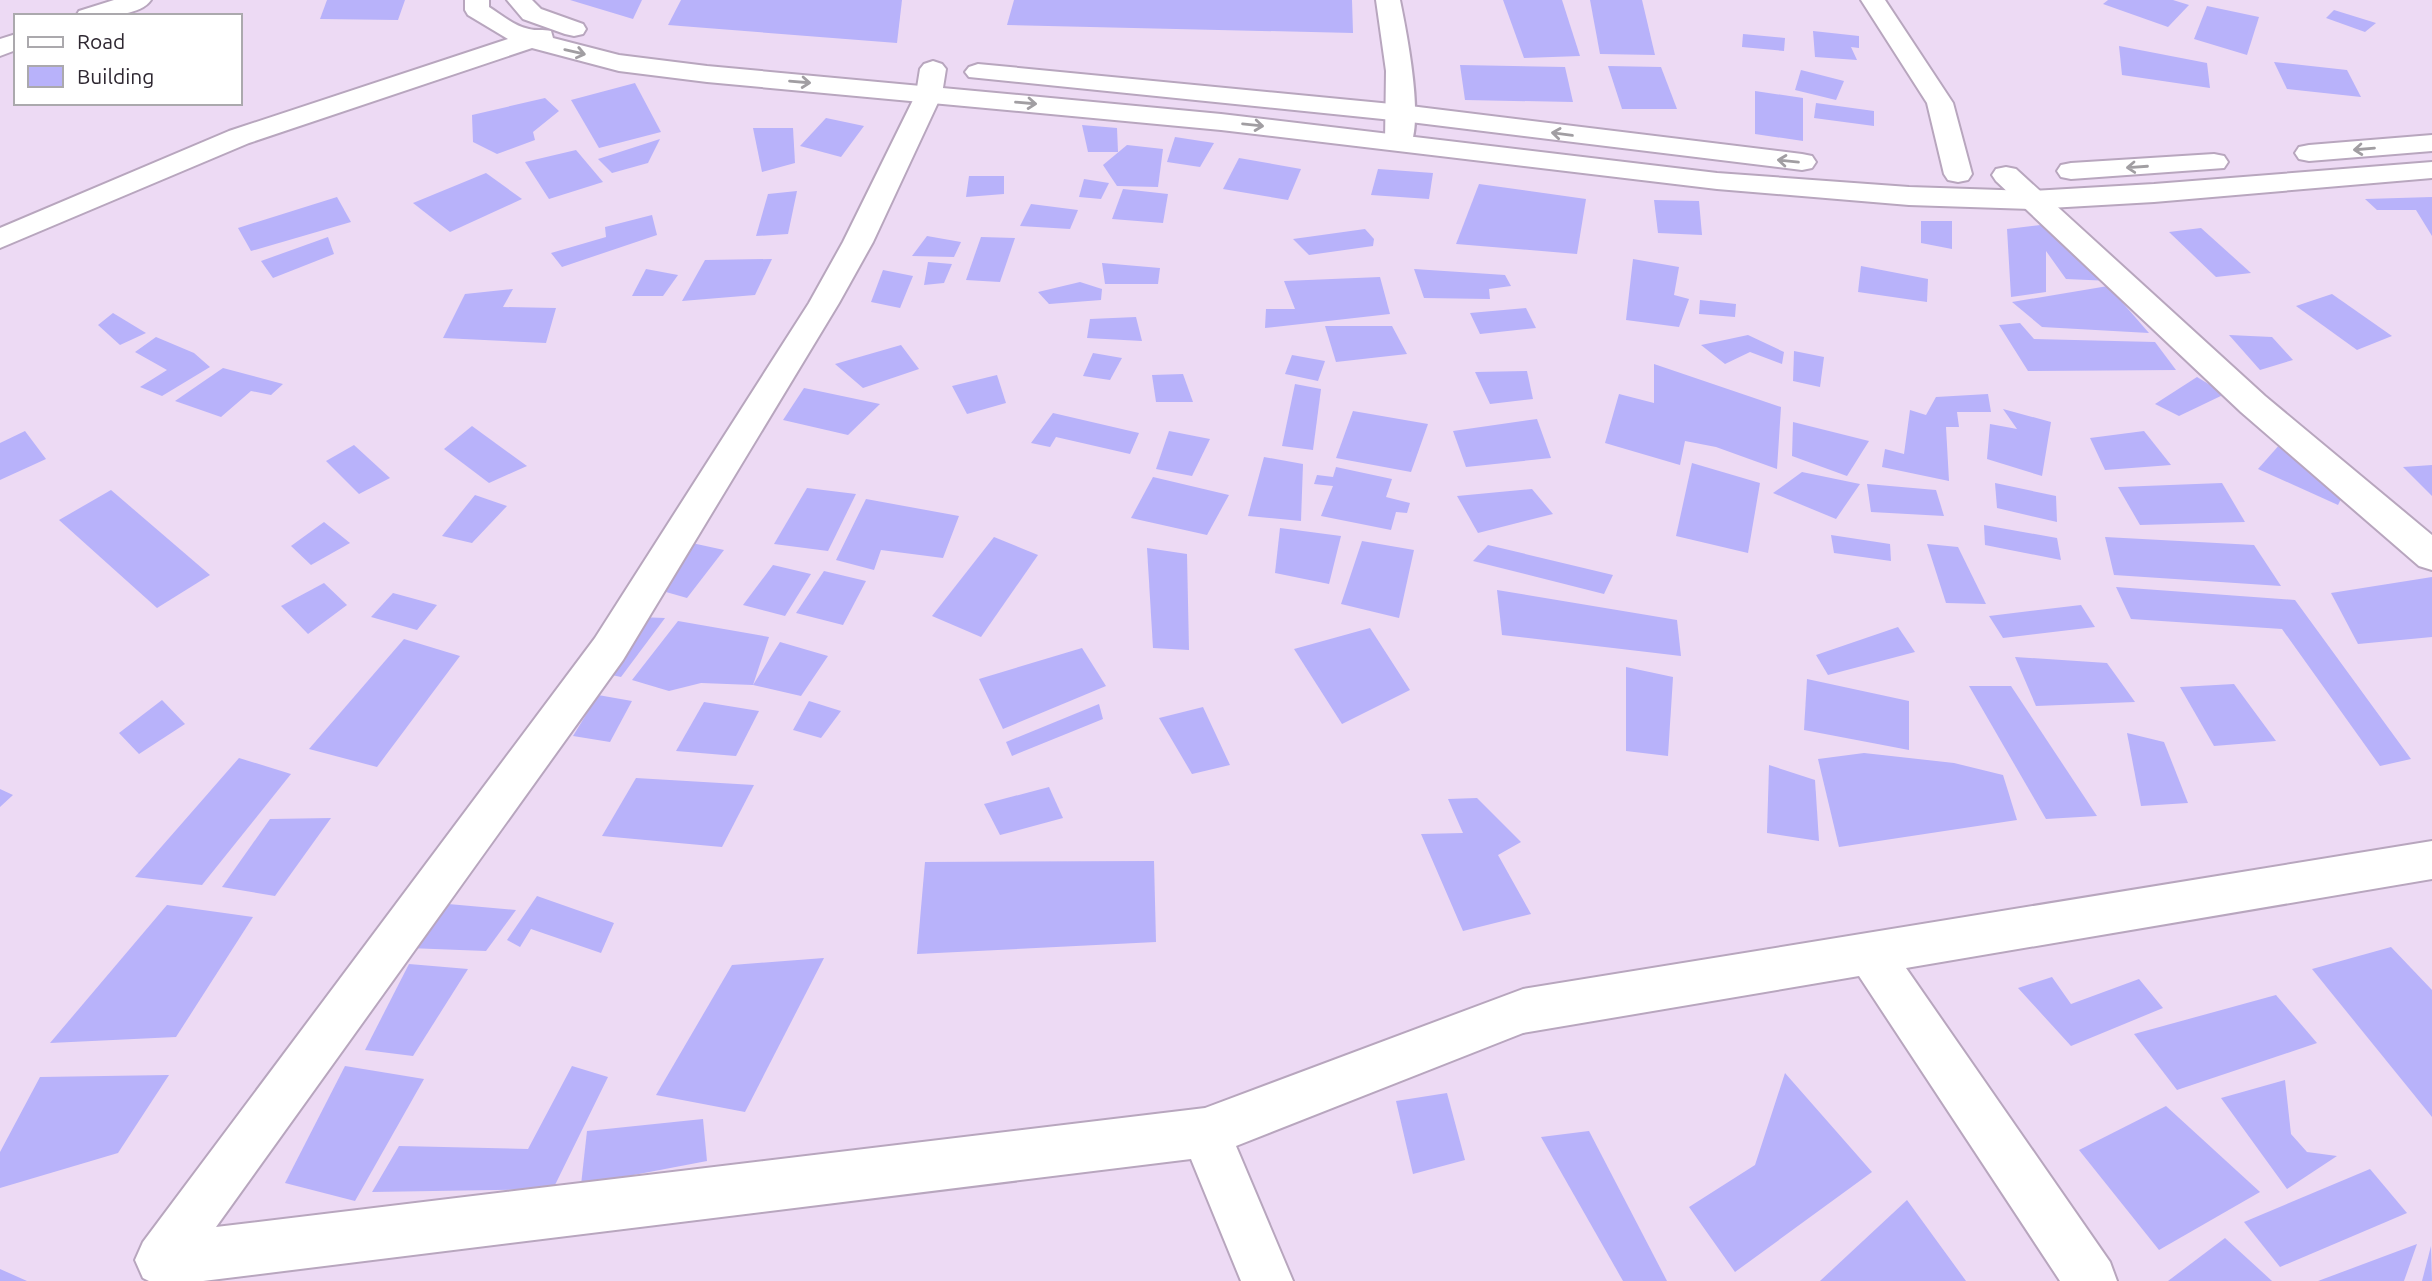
<svg xmlns="http://www.w3.org/2000/svg" width="2432" height="1281" font-family="Ubuntu,sans-serif">
<style>
.building{fill:#b8b2fa}
.lines{fill:none;stroke-linecap:round;stroke-linejoin:round}
.minor-casing{stroke:#b8a6be;stroke-width:4}
.tertiary-casing{stroke:#b8a6be;stroke-width:4}
.minor{fill:#fff;fill-rule:evenodd}
.tertiary{fill:#fff;fill-rule:evenodd}
.oneway{stroke:#a19ea2}
</style>
<rect width="100%" height="100%" fill="#eddaf4"/>
<g class="building">
<polygon points="327,0 405,0 398,20 320,19"/>
<polygon points="570,0 642,0 633,19"/>
<polygon points="681,0 902,0 897,43 668,25"/>
<polygon points="1014,0 1352,0 1353,33 1007,25"/>
<polygon points="1503,0 1562,0 1580,56 1524,58"/>
<polygon points="1590,0 1642,0 1655,55 1600,54"/>
<polygon points="2108,0 2173,0 2189,5 2168,27 2103,4"/>
<polygon points="2207,6 2259,17 2247,55 2194,39"/>
<polygon points="2334,10 2376,23 2365,32 2326,18"/>
<polygon points="1813,31 1859,36 1859,48 1851,47 1857,60 1815,57"/>
<polygon points="1743,34 1785,38 1784,51 1742,47"/>
<polygon points="2119,46 2207,63 2210,88 2122,75"/>
<polygon points="2274,62 2347,70 2361,97 2287,89"/>
<polygon points="1460,65 1565,67 1573,102 1465,100"/>
<polygon points="1608,66 1661,67 1677,109 1622,109"/>
<polygon points="1801,70 1844,81 1836,100 1795,90"/>
<polygon points="635,83 661,132 599,148 571,100"/>
<polygon points="1755,91 1803,98 1803,141 1755,134"/>
<polygon points="545,98 559,111 533,132 535,140 497,154 473,142 472,115"/>
<polygon points="1816,103 1874,111 1874,126 1814,118"/>
<polygon points="826,118 864,126 841,157 800,146"/>
<polygon points="1082,125 1117,128 1118,152 1088,152"/>
<polygon points="753,128 793,128 795,163 762,172"/>
<polygon points="1175,137 1214,143 1200,167 1167,162"/>
<polygon points="660,139 648,163 612,173 598,159"/>
<polygon points="1127,145 1163,149 1158,187 1117,186 1103,165"/>
<polygon points="576,150 603,182 549,199 525,162"/>
<polygon points="1239,158 1301,169 1288,200 1223,189"/>
<polygon points="1378,169 1433,173 1429,199 1371,195"/>
<polygon points="486,173 522,199 450,232 413,203"/>
<polygon points="969,176 1004,176 1004,194 966,197"/>
<polygon points="1084,179 1109,183 1101,199 1079,197"/>
<polygon points="1479,184 1586,199 1577,254 1456,244"/>
<polygon points="1123,189 1168,194 1163,223 1112,219"/>
<polygon points="797,191 788,234 756,236 768,194"/>
<polygon points="337,197 351,222 251,251 238,228"/>
<polygon points="2432,197 2432,236 2416,210 2377,210 2365,199"/>
<polygon points="1654,200 1699,201 1702,235 1658,233"/>
<polygon points="1031,204 1078,210 1070,229 1020,226"/>
<polygon points="652,215 657,235 562,267 551,253 606,237 605,227"/>
<polygon points="1921,221 1952,221 1952,249 1921,243"/>
<polygon points="2049,224 2111,281 2066,279 2046,251 2046,292 2011,297 2007,229"/>
<polygon points="2201,228 2251,273 2216,277 2169,232"/>
<polygon points="1365,229 1374,239 1373,246 1309,255 1293,239"/>
<polygon points="927,236 961,242 954,257 912,256"/>
<polygon points="328,237 334,254 273,278 261,261"/>
<polygon points="981,237 1015,238 1000,282 966,280"/>
<polygon points="772,259 755,295 682,301 705,260"/>
<polygon points="1633,259 1679,267 1674,295 1689,299 1679,327 1626,320"/>
<polygon points="928,262 952,264 944,283 924,285"/>
<polygon points="1102,263 1160,268 1158,284 1105,284"/>
<polygon points="1861,266 1928,279 1927,302 1858,292"/>
<polygon points="646,269 678,275 663,296 632,296"/>
<polygon points="1414,269 1505,275 1511,286 1489,289 1490,299 1424,298"/>
<polygon points="883,270 913,276 900,308 871,302"/>
<polygon points="1380,277 1390,314 1265,328 1266,309 1295,309 1284,281"/>
<polygon points="1080,282 1102,289 1101,300 1049,304 1038,292"/>
<polygon points="2108,286 2149,333 2042,327 2012,302"/>
<polygon points="513,289 503,307 556,308 546,343 443,338 465,294"/>
<polygon points="2332,294 2392,336 2357,350 2296,306"/>
<polygon points="1700,300 1736,304 1735,317 1699,314"/>
<polygon points="1526,308 1536,328 1480,334 1470,313"/>
<polygon points="113,313 146,333 120,345 98,325"/>
<polygon points="1136,317 1142,341 1087,338 1090,319"/>
<polygon points="2020,323 2034,339 2155,342 2176,370 2028,371 1999,325"/>
<polygon points="1325,326 1392,326 1407,354 1336,362"/>
<polygon points="1748,335 1784,352 1782,364 1750,352 1725,364 1701,345"/>
<polygon points="2229,335 2272,337 2293,360 2260,370"/>
<polygon points="156,337 194,353 210,367 162,396 140,387 167,370 135,352"/>
<polygon points="901,345 919,369 863,388 835,364"/>
<polygon points="1794,351 1824,357 1820,387 1793,381"/>
<polygon points="1093,353 1122,358 1110,380 1083,376"/>
<polygon points="1292,355 1325,361 1318,381 1285,374"/>
<polygon points="1654,364 1781,407 1777,469 1716,447 1685,441 1680,465 1605,443 1619,394 1654,403"/>
<polygon points="223,368 283,384 271,395 251,391 221,417 175,401"/>
<polygon points="1527,371 1533,399 1490,404 1475,372"/>
<polygon points="1183,374 1193,402 1156,402 1152,375"/>
<polygon points="997,375 1006,403 967,414 952,386"/>
<polygon points="2197,377 2225,394 2179,416 2155,404"/>
<polygon points="1295,384 1321,389 1313,450 1282,446"/>
<polygon points="804,388 880,404 848,435 783,420"/>
<polygon points="1988,394 1991,412 1957,412 1959,427 1946,427 1949,481 1882,467 1885,449 1904,454 1910,410 1926,415 1936,397"/>
<polygon points="2003,409 2051,422 2042,476 1987,459 1990,424 2017,429"/>
<polygon points="1353,411 1428,424 1411,472 1336,458"/>
<polygon points="1053,413 1139,433 1130,454 1056,437 1050,447 1031,443"/>
<polygon points="1537,419 1551,458 1466,467 1453,431"/>
<polygon points="1793,422 1869,441 1847,476 1792,456"/>
<polygon points="472,426 527,466 489,483 444,449"/>
<polygon points="25,431 46,459 0,480 0,443"/>
<polygon points="1169,431 1210,439 1192,476 1156,469"/>
<polygon points="2144,431 2171,465 2105,470 2090,438"/>
<polygon points="2281,443 2348,485 2338,505 2258,469"/>
<polygon points="354,445 390,478 359,494 326,461"/>
<polygon points="1264,457 1303,464 1301,521 1248,516"/>
<polygon points="1692,463 1760,483 1748,553 1676,536"/>
<polygon points="2432,465 2432,496 2403,467"/>
<polygon points="1336,467 1392,479 1386,497 1410,503 1407,513 1396,512 1391,530 1321,516 1333,486 1314,484 1317,475 1333,477"/>
<polygon points="1802,472 1860,484 1836,519 1773,493"/>
<polygon points="1153,477 1229,495 1207,535 1131,518"/>
<polygon points="1995,483 2056,496 2057,522 1997,508"/>
<polygon points="2222,483 2245,522 2140,525 2118,487"/>
<polygon points="1867,484 1936,490 1944,516 1871,512"/>
<polygon points="807,488 856,494 828,551 774,544"/>
<polygon points="1532,489 1553,514 1478,533 1457,496"/>
<polygon points="111,490 210,575 157,608 59,520"/>
<polygon points="475,495 507,506 472,543 442,536"/>
<polygon points="866,499 959,516 943,558 881,550 874,570 836,560"/>
<polygon points="324,522 350,543 311,565 291,546"/>
<polygon points="1984,525 2057,538 2061,560 1985,545"/>
<polygon points="1280,528 1341,536 1329,584 1275,573"/>
<polygon points="1831,535 1890,544 1891,561 1834,553"/>
<polygon points="994,537 1038,555 981,637 932,616"/>
<polygon points="2105,537 2254,545 2281,586 2114,575"/>
<polygon points="1362,541 1414,550 1399,618 1341,604"/>
<polygon points="692,543 724,550 687,598 666,592"/>
<polygon points="1927,544 1958,547 1986,604 1946,603"/>
<polygon points="1488,545 1613,575 1604,594 1473,561"/>
<polygon points="1147,548 1187,554 1189,650 1153,648"/>
<polygon points="773,565 811,574 785,616 743,605"/>
<polygon points="824,571 866,581 843,625 796,613"/>
<polygon points="2432,577 2432,637 2358,644 2331,593"/>
<polygon points="324,583 347,605 308,634 281,606"/>
<polygon points="2116,587 2295,600 2411,759 2380,766 2282,629 2131,619"/>
<polygon points="1497,590 1677,620 1681,656 1502,635"/>
<polygon points="393,593 437,605 417,630 371,617"/>
<polygon points="2081,605 2095,627 2003,638 1989,616"/>
<polygon points="638,617 665,618 621,677 593,671"/>
<polygon points="678,621 769,637 753,685 780,642 828,656 801,696 753,685 701,683 669,691 632,680"/>
<polygon points="1898,627 1915,652 1828,675 1816,655"/>
<polygon points="1370,628 1410,690 1342,724 1294,649"/>
<polygon points="404,639 460,656 377,767 309,749"/>
<polygon points="1082,648 1106,686 1003,729 979,679"/>
<polygon points="2015,657 2107,663 2135,702 2036,706"/>
<polygon points="1626,667 1673,677 1668,756 1626,751"/>
<polygon points="1807,679 1909,701 1909,750 1804,730"/>
<polygon points="2234,684 2276,741 2214,746 2180,687"/>
<polygon points="1969,686 2011,686 2097,816 2046,819"/>
<polygon points="598,695 632,701 610,742 573,736"/>
<polygon points="162,700 185,724 139,754 119,733"/>
<polygon points="809,701 841,711 821,738 793,730"/>
<polygon points="704,702 759,711 736,756 676,751"/>
<polygon points="1099,704 1103,719 1012,756 1006,742"/>
<polygon points="1203,707 1230,765 1192,774 1159,718"/>
<polygon points="2127,733 2164,742 2188,803 2141,806"/>
<polygon points="1864,753 1954,763 2003,775 2017,820 1839,847 1818,759"/>
<polygon points="239,758 291,774 202,885 135,877"/>
<polygon points="1769,765 1815,780 1819,841 1767,833"/>
<polygon points="636,778 754,785 722,847 602,836"/>
<polygon points="1049,787 1063,818 1000,835 984,804"/>
<polygon points="0,789 13,795 0,807"/>
<polygon points="1477,798 1521,842 1498,855 1531,914 1463,931 1421,834 1463,833 1448,799"/>
<polygon points="331,818 275,896 222,887 270,819"/>
<polygon points="1154,861 1156,942 917,954 925,862"/>
<polygon points="537,896 614,923 601,953 531,929 520,947 507,940"/>
<polygon points="437,903 516,910 486,951 408,948"/>
<polygon points="167,905 253,917 176,1037 50,1043"/>
<polygon points="2391,947 2432,990 2432,1117 2312,969"/>
<polygon points="824,958 745,1112 656,1095 732,965"/>
<polygon points="409,964 468,969 413,1056 365,1050"/>
<polygon points="2052,977 2071,1004 2139,979 2163,1008 2071,1046 2018,988"/>
<polygon points="2276,995 2317,1043 2177,1090 2134,1034"/>
<polygon points="345,1066 424,1079 355,1201 285,1183"/>
<polygon points="572,1066 608,1077 553,1189 372,1192 399,1146 528,1149"/>
<polygon points="1785,1073 1872,1172 1735,1272 1689,1207 1755,1165"/>
<polygon points="169,1075 118,1153 0,1188 0,1152 40,1077"/>
<polygon points="2285,1080 2291,1134 2307,1152 2337,1156 2287,1189 2221,1098"/>
<polygon points="1447,1093 1465,1160 1413,1174 1396,1101"/>
<polygon points="2166,1106 2260,1192 2159,1250 2079,1150"/>
<polygon points="703,1119 707,1161 581,1185 587,1131"/>
<polygon points="1589,1131 1667,1281 1623,1281 1541,1137"/>
<polygon points="2370,1169 2407,1213 2280,1267 2244,1222"/>
<polygon points="1907,1200 1966,1281 1820,1281"/>
<polygon points="2225,1238 2272,1281 2168,1281"/>
<polygon points="2417,1244 2404,1281 2318,1281"/>
<polygon points="2431,1246 2432,1281 2422,1281"/>
<polygon points="0,1269 27,1281 0,1281"/>
</g>
<g class="lines">
<g class="minor-casing">
<g id="minor">
<path d="M114,0H151C139,18 96,16 76,16L79,11Z"/>
<path d="M1376,0H1400C1406,29 1425,124 1409,148L1399,150L1389,148L1385,142L1386,71Z"/>
<polygon points="1861,0 1885,0 1953,103 1972,174 1968,180 1958,182 1948,180 1944,174 1927,103"/>
<polygon points="16,34 16,50 0,56 0,39"/>
<polygon points="933,61 942,64 946,69 942,94 873,242 839,303 623,660 216,1227 1205,1108 1523,989 2432,841 2432,879 1906,968 2110,1262 2117,1281 2060,1281 1859,976 1523,1033 1236,1146 1293,1281 1241,1281 1191,1159 203,1281 149,1281 143,1278 135,1260 143,1242 595,638 809,303 843,242 916,94 920,69 924,64"/>
<polygon points="2006,167 2016,169 2265,396 2432,535 2432,570 2419,566 2241,412 1996,181 1992,175 1996,169"/>
</g>
</g>
<g class="tertiary-casing">
<g id="tertiary">
<path d="M465,0H489V7C502,15 514,26 529,29C536,31 543,29 551,31L553,38L619,55L707,66L1221,114L1717,173L1909,187L2031,191L2154,184L2432,162V178L2154,202L2031,209L1909,205L1717,189L1221,130L707,82L619,71L532,48L249,143L0,248V228L229,131L508,39L468,15L465,10Z"/>
<polygon points="507,0 532,0 541,9 583,24 586,29 583,34 574,36 565,34 523,19"/>
<polygon points="978,64 1402,105 1802,154 1812,156 1816,162 1812,168 1802,170 1402,121 969,77 965,72 969,67"/>
<polygon points="2432,135 2432,151 2309,161 2299,159 2295,153 2299,147 2309,145"/>
<polygon points="2214,154 2224,156 2228,162 2224,168 2071,179 2061,177 2057,171 2061,165 2071,163"/>
</g>
</g>
<use href="#minor" class="minor"/>
<use href="#tertiary" class="tertiary"/>
</g>
<defs><path id="oneway-shaft" d="M-6 0H5M1.5-3L5.5 0L1.5 3" fill="none" stroke-width="1.6" stroke-linecap="round" stroke-linejoin="round" transform="scale(1.75)"/></defs>
<g class="oneway">
<use href="#oneway-shaft" transform="translate(575 52) rotate(13)"/>
<use href="#oneway-shaft" transform="translate(800 82) rotate(5)"/>
<use href="#oneway-shaft" transform="translate(1026 103) rotate(5)"/>
<use href="#oneway-shaft" transform="translate(1253 125) rotate(6)"/>
<use href="#oneway-shaft" transform="translate(1562 134) rotate(-172)"/>
<use href="#oneway-shaft" transform="translate(2364 149) rotate(175)"/>
<use href="#oneway-shaft" transform="translate(1788 161) rotate(-174)"/>
<use href="#oneway-shaft" transform="translate(2137 167) rotate(176)"/>
</g>
<rect x="14" y="14" width="228" height="91" fill="#ffffff" stroke="#aba9ad" stroke-width="2"/>
<rect x="28" y="37" width="35" height="10" fill="#ffffff" stroke="#aba9ad" stroke-width="2"/>
<text x="77" y="49" font-size="21" fill="#2e2731">Road</text>
<rect x="28" y="66" width="35" height="21" fill="#b8b2fa" stroke="#aba9ad" stroke-width="2"/>
<text x="77" y="84" font-size="21" fill="#2e2731">Building</text>
</svg>
